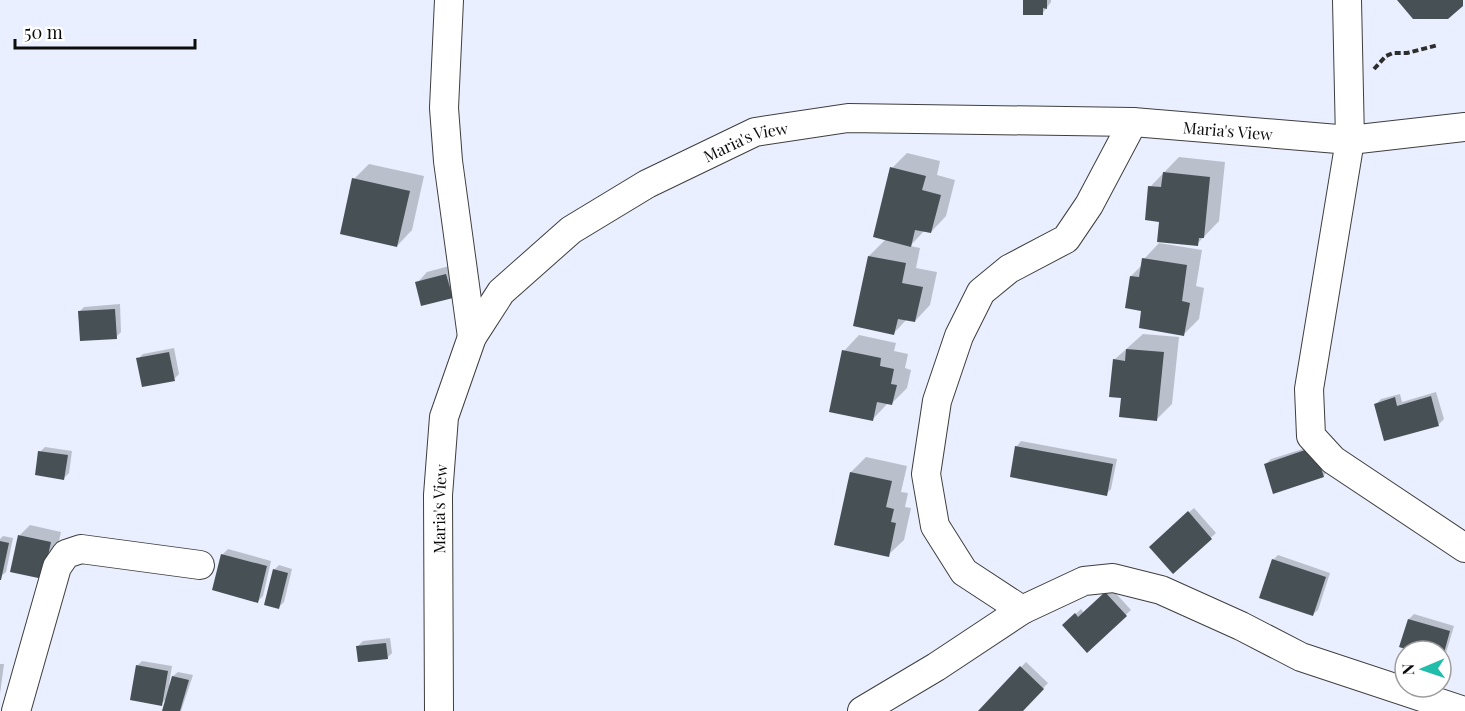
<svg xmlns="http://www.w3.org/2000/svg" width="1465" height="711" font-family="'Playfair Display',serif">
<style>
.shadow{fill:#0003}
.building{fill:#475054}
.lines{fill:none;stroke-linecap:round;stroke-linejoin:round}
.minor-casing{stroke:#3e3e3e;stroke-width:30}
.path{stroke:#2d2d2d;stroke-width:4;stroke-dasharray:6 3;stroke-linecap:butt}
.minor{stroke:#fff;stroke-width:28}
.labels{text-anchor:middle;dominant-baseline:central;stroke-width:6;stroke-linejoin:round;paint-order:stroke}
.street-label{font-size:16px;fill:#0b0b0b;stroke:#fff}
</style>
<rect width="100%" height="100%" fill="#e9efff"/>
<g class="shadow">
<polygon points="1025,0 1051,0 1051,2 1042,14"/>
<polygon points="907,153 940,161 937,175 955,180 946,216 931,232 925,230 910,246 920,248 916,268 937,272 930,305 915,321 907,319 894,333 869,256 886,239 892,168"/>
<polygon points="1179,157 1225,162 1219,221 1197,244 1161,220 1150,187"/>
<polygon points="369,164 424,176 412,230 397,246 354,179"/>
<polygon points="1159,243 1202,250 1196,286 1204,288 1199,319 1184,334 1143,310 1131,276 1143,264 1144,259"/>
<polygon points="457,264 452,296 417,283 427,272"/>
<polygon points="120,304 121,332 116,337 79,312 84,307"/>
<polygon points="1143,334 1179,337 1172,404 1157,419 1114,360"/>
<polygon points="859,335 896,343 894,351 908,354 905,368 911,370 907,388 892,403 888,403 872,420 844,351"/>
<polygon points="174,348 179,374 174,379 138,359 143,354"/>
<polygon points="1436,392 1444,419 1439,424 1385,440 1376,404 1381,399 1400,394 1402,402"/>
<polygon points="1021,441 1117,459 1111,489 1106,494 1011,476 1017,446"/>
<polygon points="1319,444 1328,471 1323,476 1266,464 1271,459"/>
<polygon points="45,447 72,451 69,473 64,478 40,452"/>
<polygon points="866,457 907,466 901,492 908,493 905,507 911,508 904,540 888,555 851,472"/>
<polygon points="1194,508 1216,533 1173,572 1155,542"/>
<polygon points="30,525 61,532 53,567 20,535"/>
<polygon points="3,536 13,538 6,572 1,576 0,539"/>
<polygon points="228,549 271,561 263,596 258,601 214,589 223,554"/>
<polygon points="1278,555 1330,573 1318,610 1313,614 1273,560"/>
<polygon points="279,565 292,569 284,602 279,607 274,570"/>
<polygon points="1111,588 1131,610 1087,651 1064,625 1081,609 1084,613"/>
<polygon points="1414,614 1454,626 1446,653 1441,658 1441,651 1417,651 1409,619"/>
<polygon points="390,638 392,653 387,658 358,646 363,641"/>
<polygon points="142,661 172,666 169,685 171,686 173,676 178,672 193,675 181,711 169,711 167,698 161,704 137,666"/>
<polygon points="1026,662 1048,683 1022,711 980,711"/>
<polygon points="0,664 4,664 0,694"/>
</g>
<g class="building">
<polygon points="1023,0 1047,0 1047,9 1043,8 1043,15 1023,15"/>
<polygon points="1397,0 1463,0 1463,6 1448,19 1413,19"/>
<polygon points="890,167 926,176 922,190 941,195 931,233 915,230 911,247 873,237"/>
<polygon points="1163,172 1210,177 1204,238 1199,238 1198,246 1157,242 1159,222 1145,220 1148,186 1161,187"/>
<polygon points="352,178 410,191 397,247 340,234"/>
<polygon points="868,256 906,263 902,283 923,287 915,322 898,319 894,335 853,326"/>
<polygon points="1142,258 1187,265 1182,301 1190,303 1184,336 1139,328 1141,311 1125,308 1130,276 1139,277"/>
<polygon points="446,274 453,298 421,306 415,282"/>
<polygon points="115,309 117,339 80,341 78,311"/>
<polygon points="1126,349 1164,352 1157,421 1119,417 1121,398 1109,397 1113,359 1125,361"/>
<polygon points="842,350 881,358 880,366 894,369 891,384 897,385 892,405 877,402 873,421 829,412"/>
<polygon points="169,352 175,381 142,387 136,358"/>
<polygon points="1431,396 1439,426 1384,441 1374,404 1395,397 1397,406"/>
<polygon points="1015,446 1113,464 1107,496 1010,477"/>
<polygon points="1314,447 1324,477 1273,494 1264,464"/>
<polygon points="38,451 68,455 64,480 35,475"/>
<polygon points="850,472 892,481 886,507 894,509 891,522 896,523 889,557 834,545"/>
<polygon points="1188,511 1212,539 1173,574 1149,547"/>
<polygon points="18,535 51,542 43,579 10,572"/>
<polygon points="0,541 9,543 1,580 0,580"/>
<polygon points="221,554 267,566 258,603 212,590"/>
<polygon points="1272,559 1326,577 1313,616 1259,598"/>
<polygon points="273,569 288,573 279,609 264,605"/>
<polygon points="1105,592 1127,616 1087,653 1062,625 1075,613 1078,617"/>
<polygon points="1408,619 1450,631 1442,660 1441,651 1412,651 1399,647"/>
<polygon points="386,643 388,659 358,662 356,646"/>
<polygon points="136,665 168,671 162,706 130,700"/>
<polygon points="1020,666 1044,689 1023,711 978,711"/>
<polygon points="172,676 189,680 180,711 162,711"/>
</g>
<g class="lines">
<g class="minor-casing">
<g id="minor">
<polyline points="449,0 444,108 448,161 472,337"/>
<polyline points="1347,0 1350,140 1309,389 1311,436 1333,460 1465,548"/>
<polyline points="1022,610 964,572 935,526 926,474 937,401 959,336 981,292 1009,269 1066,239 1089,205 1133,122"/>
<polyline points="16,711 57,567 66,554 81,549 200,565"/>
<path id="s1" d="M439,711L438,495L444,417L472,337L501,292L571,230L647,184L755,132L848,118L1133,122L1350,140L1465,127"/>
<polyline points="862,711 936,667 1022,610 1084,581 1113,578 1161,590 1241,626 1301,657 1464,711"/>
</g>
</g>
<polyline class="path" points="1374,69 1386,56 1393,53 1407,53 1438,45"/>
<use href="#minor" class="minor"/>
</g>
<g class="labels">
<g class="street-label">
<text stroke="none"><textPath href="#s1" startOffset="1209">Maria's View</textPath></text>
<text stroke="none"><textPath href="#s1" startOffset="723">Maria's View</textPath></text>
<text stroke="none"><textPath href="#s1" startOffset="202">Maria's View</textPath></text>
</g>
</g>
<g transform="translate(1423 669) rotate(268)"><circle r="28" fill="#ffffff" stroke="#9d9d9d" stroke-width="1.5"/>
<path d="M0-4.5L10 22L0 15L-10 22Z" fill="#20bdab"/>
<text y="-9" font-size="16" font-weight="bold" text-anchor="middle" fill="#0b0b0b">N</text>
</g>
<path d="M15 39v9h180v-9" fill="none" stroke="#0b0b0b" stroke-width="3"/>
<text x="24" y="39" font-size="18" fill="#0b0b0b" stroke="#ffffff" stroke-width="4.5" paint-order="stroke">50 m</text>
</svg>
